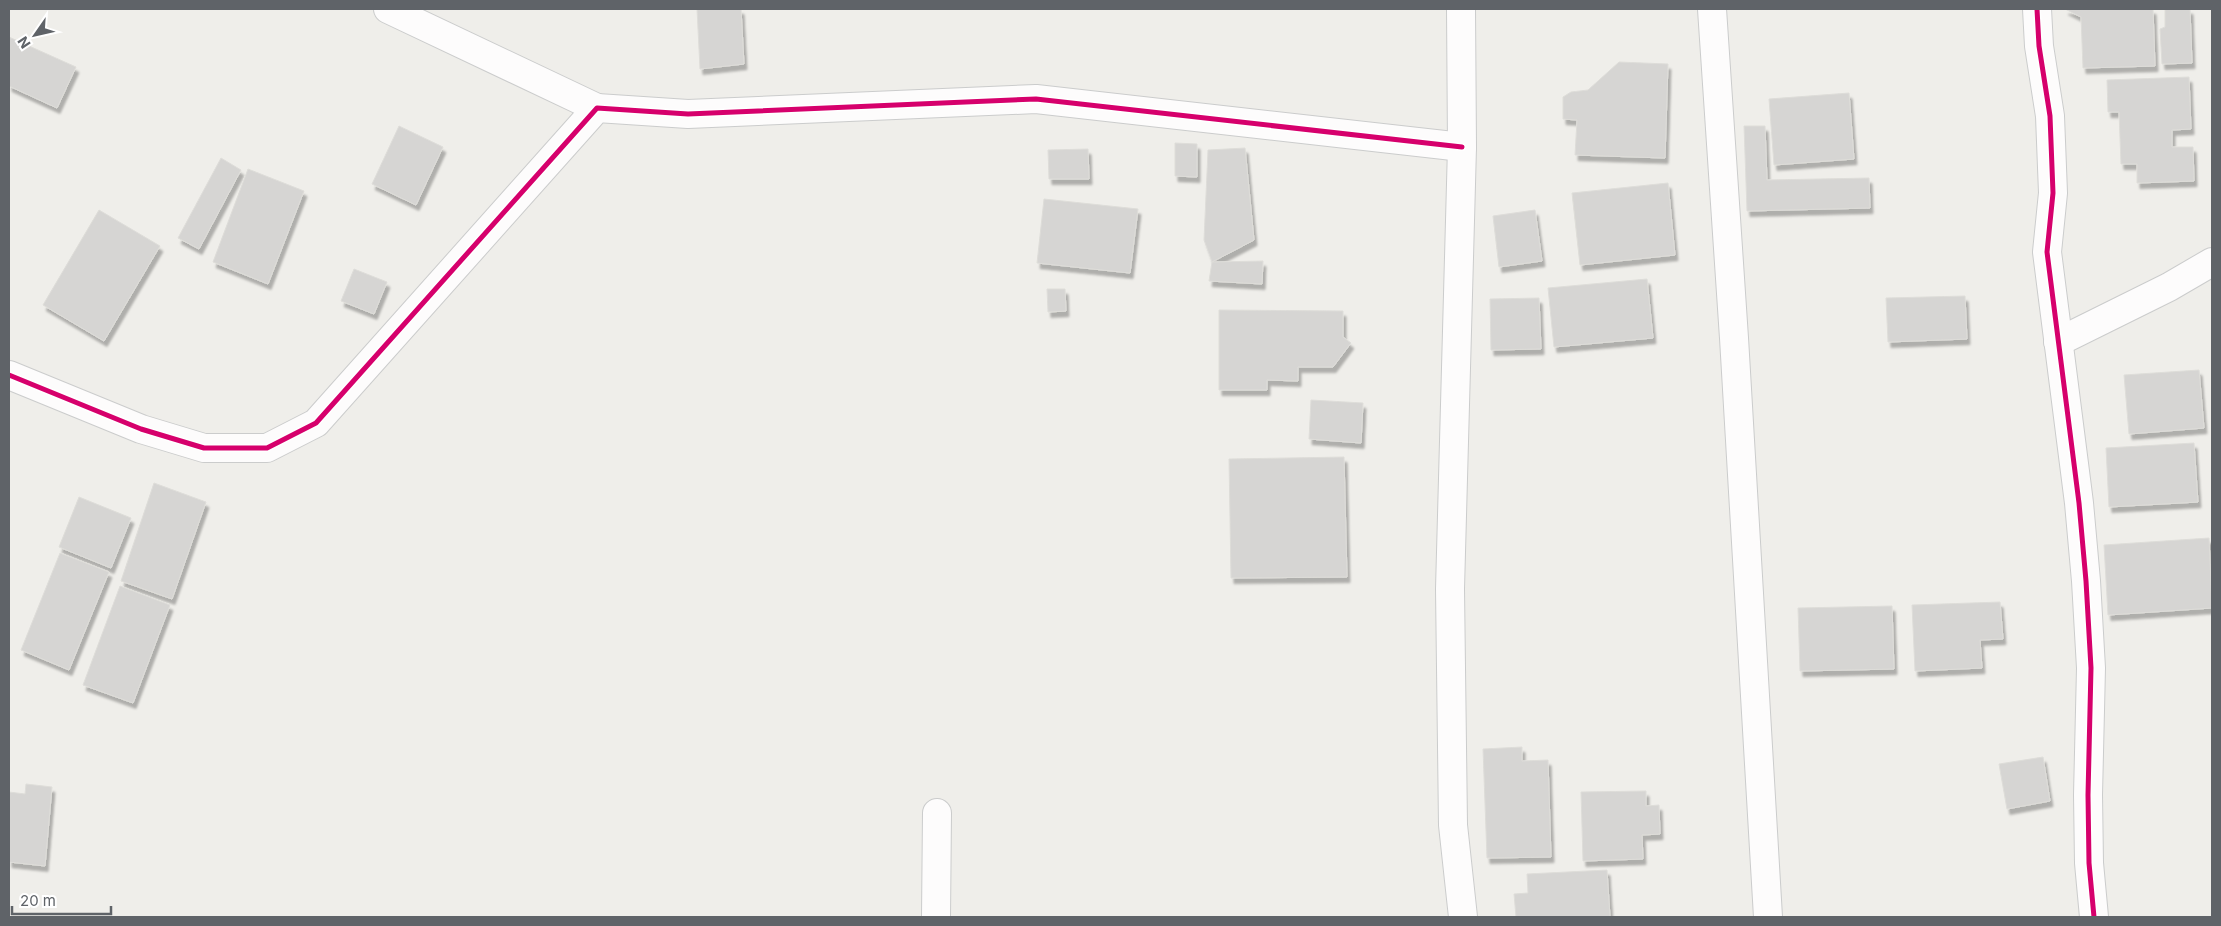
<svg xmlns="http://www.w3.org/2000/svg" width="2221" height="926" font-family="Inter,sans-serif">
<style>
.building{fill:#d6d5d3;stroke:#deddd9;filter:url(#shadow)}
.lines{fill:none;stroke-linecap:round;stroke-linejoin:round}
.minor-casing{stroke:#cbcccc;stroke-width:30}
.minor{stroke:#fdfcfc;stroke-width:28}
.cycleway-casing{stroke:#fff;stroke-width:8}
.cycleway{stroke:#d6006c;stroke-width:5}
</style>
<defs>
<filter id="shadow"><feDropShadow dx="3" dy="5.5" stdDeviation="1" flood-color="#0004"/></filter>
</defs>
<rect width="100%" height="100%" fill="#efeeea"/>
<g class="building">
<polygon points="697,9 741,9 744,64 700,69"/>
<polygon points="2065,9 2153,9 2155,66 2083,68 2081,17"/>
<polygon points="2165,9 2190,9 2192,63 2162,64 2160,29 2165,27"/>
<polygon points="9,37 76,67 57,108 9,86"/>
<polygon points="1619,62 1668,64 1665,158 1575,155 1577,120 1563,119 1563,97 1571,92 1588,90"/>
<polygon points="2189,77 2191,129 2172,130 2172,147 2193,147 2194,181 2137,183 2137,164 2121,164 2119,112 2108,112 2107,80"/>
<polygon points="1849,93 1854,159 1774,165 1769,99"/>
<polygon points="399,126 443,147 416,205 372,184"/>
<polygon points="1744,126 1765,126 1767,180 1869,178 1870,208 1747,211"/>
<polygon points="1175,143 1197,144 1197,177 1175,176"/>
<polygon points="1245,148 1254,240 1212,262 1204,240 1208,150"/>
<polygon points="1088,149 1089,179 1049,179 1048,150"/>
<polygon points="221,158 241,170 199,249 178,238"/>
<polygon points="248,169 304,191 268,284 213,262"/>
<polygon points="1668,183 1675,255 1580,265 1572,193"/>
<polygon points="1044,199 1138,209 1130,273 1037,263"/>
<polygon points="99,210 160,246 104,341 43,305"/>
<polygon points="1535,210 1542,261 1499,267 1493,216"/>
<polygon points="1263,261 1262,284 1209,281 1212,262"/>
<polygon points="354,269 387,282 374,314 341,301"/>
<polygon points="1647,279 1653,338 1554,347 1548,288"/>
<polygon points="1047,289 1065,289 1066,311 1048,312"/>
<polygon points="1965,296 1967,339 1888,342 1886,298"/>
<polygon points="1539,298 1541,349 1491,350 1490,299"/>
<polygon points="1219,310 1343,311 1343,337 1351,343 1333,367 1298,367 1298,381 1267,380 1267,390 1219,390"/>
<polygon points="2199,370 2204,428 2129,434 2124,375"/>
<polygon points="1311,400 1363,403 1361,443 1309,439"/>
<polygon points="2194,443 2198,502 2109,507 2106,448"/>
<polygon points="1344,457 1347,577 1231,578 1229,459"/>
<polygon points="154,483 206,502 172,599 121,581"/>
<polygon points="79,497 131,518 111,568 59,547"/>
<polygon points="2209,538 2212,608 2108,615 2104,545"/>
<polygon points="60,553 109,572 69,670 21,650"/>
<polygon points="120,586 170,605 133,703 83,685"/>
<polygon points="2000,602 2003,639 1980,640 1982,668 1915,671 1912,605"/>
<polygon points="1892,606 1894,669 1800,671 1798,608"/>
<polygon points="1522,747 1522,761 1548,760 1551,857 1487,858 1483,749"/>
<polygon points="2043,757 2050,801 2007,809 1999,764"/>
<polygon points="26,784 52,787 45,866 9,862 9,792 25,794"/>
<polygon points="1646,791 1646,806 1659,805 1660,834 1642,835 1643,859 1583,861 1581,792"/>
<polygon points="1607,870 1610,917 1516,917 1514,894 1528,893 1527,874"/>
</g>
<g class="lines">
<g class="minor-casing">
<g id="minor">
<polyline points="388,9 597,108"/>
<polyline points="1461,9 1462,147 1450,589 1453,825 1463,917"/>
<polyline points="1712,9 1734,338 1768,917"/>
<polyline points="2037,9 2039,46 2050,116 2053,193 2047,252 2079,503 2086,581 2091,668 2088,795 2089,863 2094,917"/>
<polyline points="2058,342 2169,287 2212,262"/>
<polyline points="9,375 141,429 204,448 267,448 316,423 597,108 688,114 1036,99 1462,147"/>
<polyline points="936,917 937,813"/>
</g>
</g>
<use href="#minor" class="minor"/>
<g class="cycleway-casing">
<g id="cycleway">
<polyline points="2037,9 2039,46 2050,116 2053,193 2047,252 2079,503 2086,581 2091,668 2088,795 2089,863 2094,917"/>
<polyline points="9,375 141,429 204,448 267,448 316,423 597,108 688,114 1036,99 1462,147"/>
</g>
</g>
<use href="#cycleway" class="cycleway"/>
</g>
<rect width="2221" height="926" fill="none" stroke="#5f6368" stroke-width="20"/>
<g transform="translate(35 35) rotate(236)" stroke="#ffffff" stroke-width="4" paint-order="stroke">
<path d="M0-4L9 19L0 12L-9 19Z" fill="#5f6368"/>
<text y="-8" font-size="14" font-weight="bold" text-anchor="middle" fill="#5f6368">N</text>
</g>
<path d="M12 906v8h99v-8" fill="none" stroke="#5f6368" stroke-width="2.5"/>
<text x="20" y="906" font-size="15" fill="#5f6368" stroke="#ffffff" stroke-width="4" paint-order="stroke">20 m</text>
</svg>
